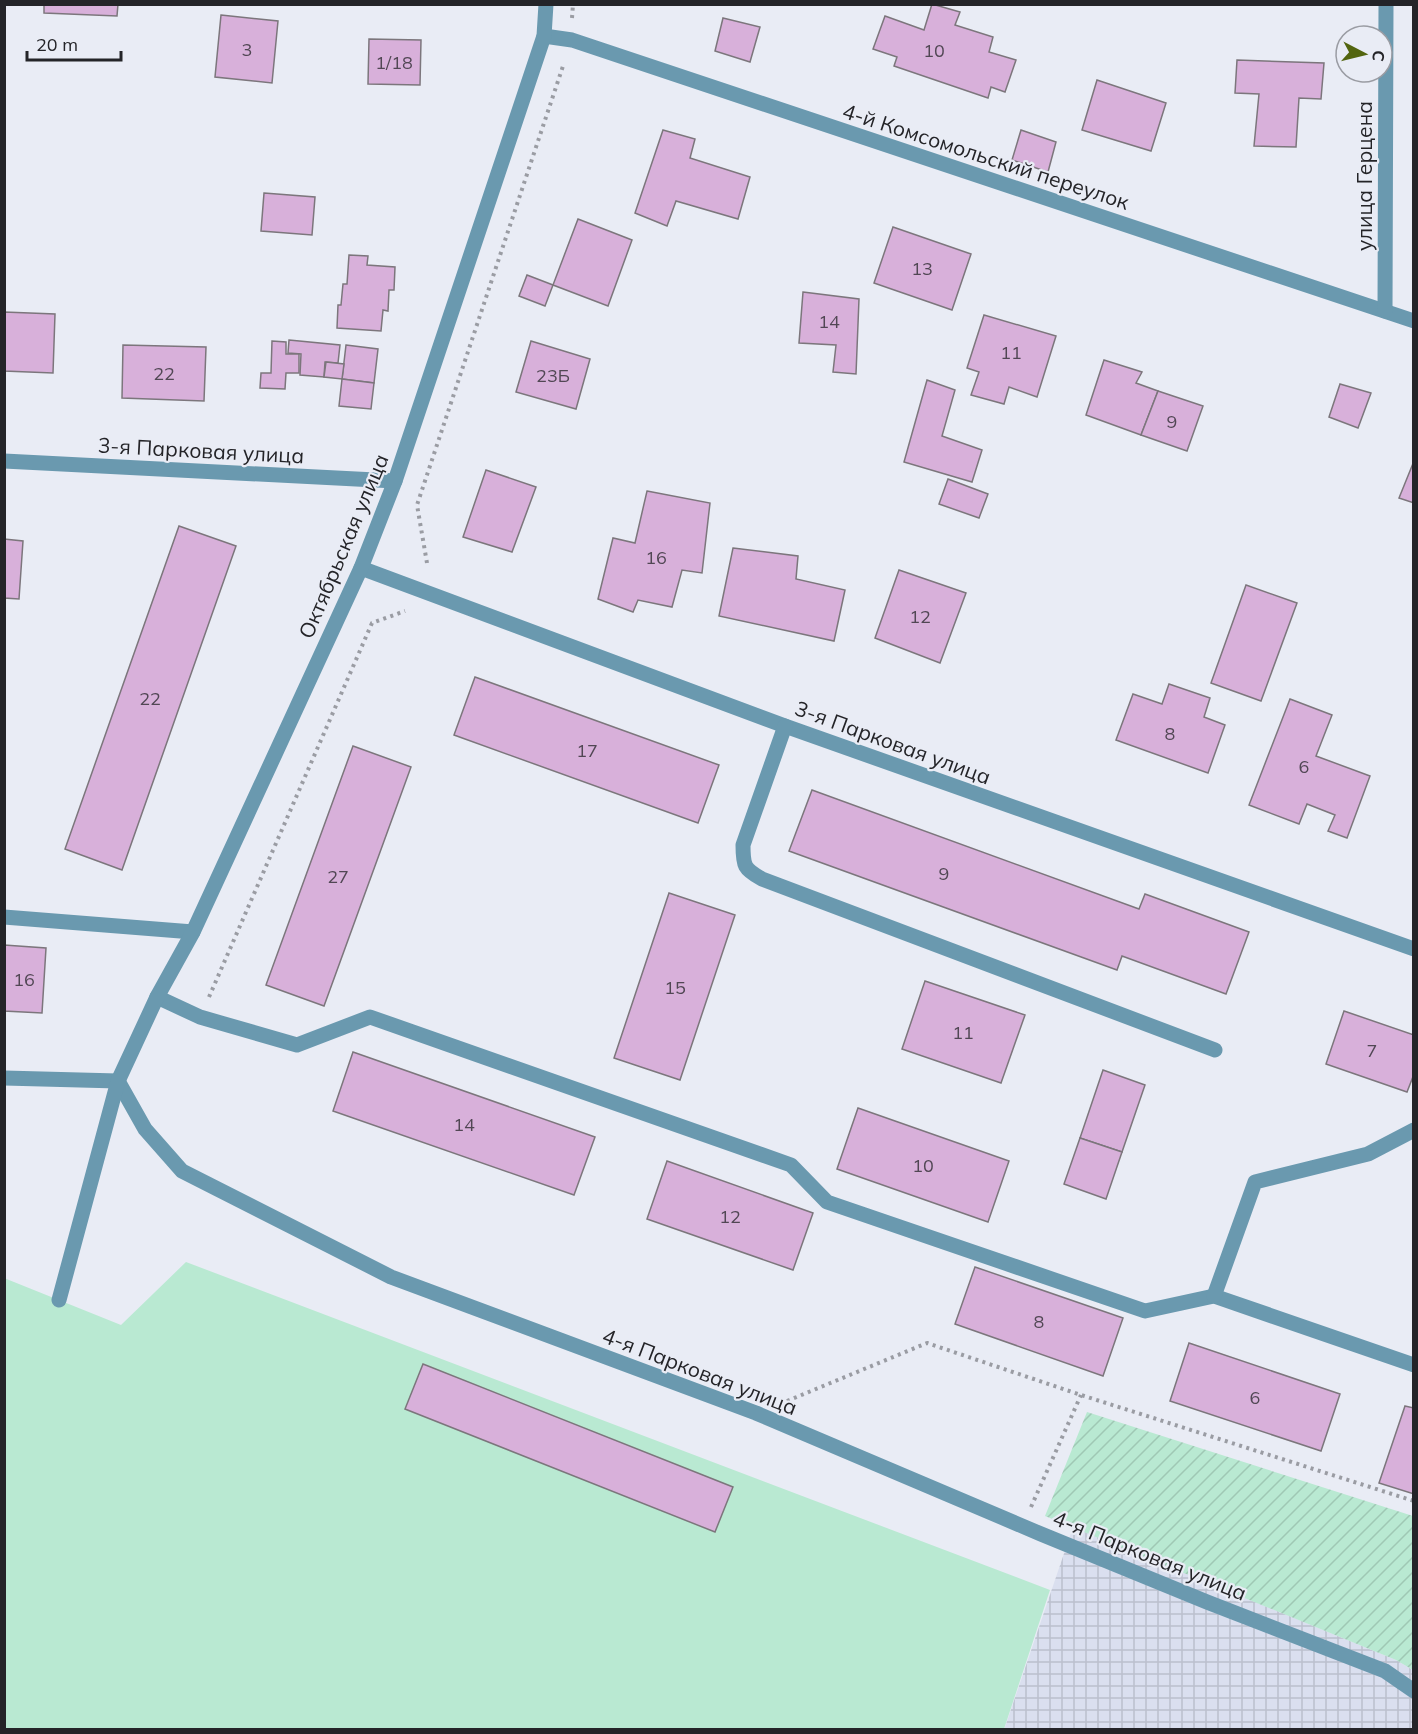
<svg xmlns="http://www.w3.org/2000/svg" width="1418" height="1734" font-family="Mulish,sans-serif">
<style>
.industrial{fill:url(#industrial-grid)}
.green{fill:#b9e9d2}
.garden{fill:url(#garden-furrows)}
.building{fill:#d8b0da;stroke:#7c767c;stroke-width:1.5}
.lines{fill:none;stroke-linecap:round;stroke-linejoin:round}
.path{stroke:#9a9ca3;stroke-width:4;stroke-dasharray:3 4.5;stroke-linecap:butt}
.minor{stroke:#6a99af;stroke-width:15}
.labels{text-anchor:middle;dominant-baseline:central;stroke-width:4.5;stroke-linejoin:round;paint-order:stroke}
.number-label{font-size:18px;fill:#514754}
.street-label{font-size:21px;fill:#242428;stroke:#e9ecf5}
</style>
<defs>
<pattern id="industrial-grid" width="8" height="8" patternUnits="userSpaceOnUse" patternTransform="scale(1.5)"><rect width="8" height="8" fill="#dadfef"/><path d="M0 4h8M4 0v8" fill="none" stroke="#bbbfcd"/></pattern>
<pattern id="garden-furrows" width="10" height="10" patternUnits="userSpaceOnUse" patternTransform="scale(1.5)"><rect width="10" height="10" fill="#b9e9d2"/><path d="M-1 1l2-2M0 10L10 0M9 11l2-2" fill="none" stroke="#9fc8b4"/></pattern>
</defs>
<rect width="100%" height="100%" fill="#e9ecf5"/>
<polygon class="industrial" points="1073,1527 1396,1660 1413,1670 1413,1729 1004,1730"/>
<polygon class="green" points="186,1262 1050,1590 1004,1729 5,1729 4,1278 121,1325"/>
<polygon class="garden" points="1087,1412 1413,1516 1413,1670 1396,1660 1045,1516"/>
<g class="building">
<polygon points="44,4 118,4 117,16 44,13"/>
<polygon points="932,4 960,12 955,25 993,37 989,52 1016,60 1005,92 991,87 988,98 894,66 897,57 873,49 885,16 924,30"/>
<polygon points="221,15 278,21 272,83 215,77"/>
<polygon points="723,18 760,27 750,62 715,51"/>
<polygon points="369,39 421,40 420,85 368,84"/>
<polygon points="1237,60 1324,63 1321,99 1299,98 1296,147 1254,146 1259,94 1235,93"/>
<polygon points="1097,80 1166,103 1151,151 1082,130"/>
<polygon points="663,130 695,139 690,158 750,177 738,219 676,201 667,226 635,213"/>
<polygon points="1021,130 1056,142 1048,172 1012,160"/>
<polygon points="264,193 315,197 312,235 261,231"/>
<polygon points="578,219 632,240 608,306 553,285"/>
<polygon points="893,227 971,254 952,310 874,283"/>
<polygon points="349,255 368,256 367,265 395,267 394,290 389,290 388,311 383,310 381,331 337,328 338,305 341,305 343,284 347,284"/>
<polygon points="527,275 553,285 545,306 519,296"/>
<polygon points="803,292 859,299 856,374 833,372 836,345 799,343"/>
<polygon points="4,312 55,314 53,373 4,371"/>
<polygon points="984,315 1056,336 1037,397 1009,387 1004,404 971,395 979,372 967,368"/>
<polygon points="289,340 340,345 338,363 325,362 324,377 300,375 301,354 288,353"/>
<polygon points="272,341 286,342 286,354 299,354 299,373 286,373 285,389 260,388 261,373 271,373"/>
<polygon points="531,341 590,359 576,409 516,392"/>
<polygon points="123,345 206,347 204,401 122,398"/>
<polygon points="346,345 378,349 374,383 342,379"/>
<polygon points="1104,360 1142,372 1136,383 1158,391 1141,435 1086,415"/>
<polygon points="326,362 344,364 342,379 324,377"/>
<polygon points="342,379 374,383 371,409 339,406"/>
<polygon points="927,380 955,390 942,436 982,450 972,482 904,462"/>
<polygon points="1340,384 1371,393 1358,428 1329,417"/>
<polygon points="1158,391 1203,406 1187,451 1141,435"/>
<polygon points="1414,461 1414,503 1399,498"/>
<polygon points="486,470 536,487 512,552 463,537"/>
<polygon points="948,479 988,494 979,518 939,504"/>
<polygon points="647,491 710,503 702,573 682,570 672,607 638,600 633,612 598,599 613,538 635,543"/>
<polygon points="179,526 236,546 122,870 65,849"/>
<polygon points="4,539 23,541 19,599 4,598"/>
<polygon points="733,548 798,556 796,579 845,590 834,641 719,616"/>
<polygon points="899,570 966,593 940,663 875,638"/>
<polygon points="1246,585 1297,603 1261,701 1211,683"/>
<polygon points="475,677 719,765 698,823 454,735"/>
<polygon points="1169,684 1210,698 1204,717 1225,725 1208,773 1116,740 1133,694 1162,704"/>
<polygon points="1290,699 1332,715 1316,756 1370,776 1347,838 1328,831 1335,815 1307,804 1299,824 1249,805"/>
<polygon points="353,746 411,767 324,1006 266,985"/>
<polygon points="812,790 1139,909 1145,894 1249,932 1226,994 1122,956 1117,970 789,851"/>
<polygon points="669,893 735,915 680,1080 614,1058"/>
<polygon points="4,945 46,948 42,1013 4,1011"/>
<polygon points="925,981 1025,1015 1001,1083 902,1049"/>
<polygon points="1344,1011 1414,1035 1414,1074 1407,1092 1326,1064"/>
<polygon points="353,1052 595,1137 574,1195 333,1111"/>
<polygon points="1103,1070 1145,1085 1122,1152 1080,1138"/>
<polygon points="858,1108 1009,1161 988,1222 837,1169"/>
<polygon points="1080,1138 1122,1152 1106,1199 1064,1184"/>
<polygon points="667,1161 813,1213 793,1270 647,1219"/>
<polygon points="975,1267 1123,1318 1103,1376 955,1324"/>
<polygon points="1189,1343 1340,1394 1321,1451 1170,1401"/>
<polygon points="423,1364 733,1487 715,1532 405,1409"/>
<polygon points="1405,1406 1414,1408 1414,1494 1379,1483"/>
</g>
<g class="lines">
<g class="path">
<polyline points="572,18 573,4"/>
<polyline points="427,563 417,505 564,63"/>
<polyline points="209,997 372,623 405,611"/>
<polyline points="787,1401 927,1343 1081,1395 1414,1501"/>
<polyline points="1031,1507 1081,1395"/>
</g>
<g class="minor">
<polyline points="544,36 572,40 1414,321"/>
<polyline points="1385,311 1386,4"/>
<polyline points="4,461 395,481"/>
<polyline points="361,568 785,726 1414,949"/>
<path d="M785,726L743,845C743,866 744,869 762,879L1215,1050"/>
<polyline points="4,917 193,932"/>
<polyline points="157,997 200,1017 297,1045 370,1017 791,1165 827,1202 1145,1311 1214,1296 1414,1365"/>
<polyline points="4,1078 118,1081"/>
<polyline points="118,1081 145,1129 182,1171 391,1277 756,1413 1041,1534 1207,1602 1385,1671 1414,1691"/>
<polyline points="1214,1296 1255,1182 1368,1154 1414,1130"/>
<polyline points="59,1300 118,1081 157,997 193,932 361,568 395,481 544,36 546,4"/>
</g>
</g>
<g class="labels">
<g class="number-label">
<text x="247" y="49">3</text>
<text x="934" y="50">10</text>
<text x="394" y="62">1/18</text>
<text x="922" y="268">13</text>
<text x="829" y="321">14</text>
<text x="1011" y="352">11</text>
<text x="164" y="373">22</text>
<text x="553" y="375">23Б</text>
<text x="1172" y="421">9</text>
<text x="656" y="557">16</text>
<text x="920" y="616">12</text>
<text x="150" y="698">22</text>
<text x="1170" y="733">8</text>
<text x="587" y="750">17</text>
<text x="1304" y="766">6</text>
<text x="944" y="873">9</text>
<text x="338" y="876">27</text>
<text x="24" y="979">16</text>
<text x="675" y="987">15</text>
<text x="963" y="1032">11</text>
<text x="1372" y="1050">7</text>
<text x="464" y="1124">14</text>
<text x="923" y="1165">10</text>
<text x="730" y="1216">12</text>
<text x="1039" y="1321">8</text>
<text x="1255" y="1397">6</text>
</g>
<g class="street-label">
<text transform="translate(986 156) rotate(18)">4-й Комсомольский переулок</text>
<text transform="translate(1364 176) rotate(-90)">улица Герцена</text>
<text transform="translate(201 450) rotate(3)">3-я Парковая улица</text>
<text transform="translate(343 546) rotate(-67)">Октябрьская улица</text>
<text transform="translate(893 742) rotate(20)">3-я Парковая улица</text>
<text transform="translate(700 1371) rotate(21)">4-я Парковая улица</text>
<text transform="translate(1150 1555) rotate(22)">4-я Парковая улица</text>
</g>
</g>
<rect width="1418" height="1734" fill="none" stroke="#242428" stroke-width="12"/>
<g transform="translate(1364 54) rotate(97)"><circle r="28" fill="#e9ecf5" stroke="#9a9ca3" stroke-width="1.5"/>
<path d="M0-4.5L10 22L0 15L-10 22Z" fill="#53650f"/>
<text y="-9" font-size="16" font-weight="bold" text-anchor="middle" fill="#242428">С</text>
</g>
<path d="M27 51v9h94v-9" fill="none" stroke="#242428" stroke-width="3"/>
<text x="36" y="51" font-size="18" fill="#242428" stroke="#e9ecf5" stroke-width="4.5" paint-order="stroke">20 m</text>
</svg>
